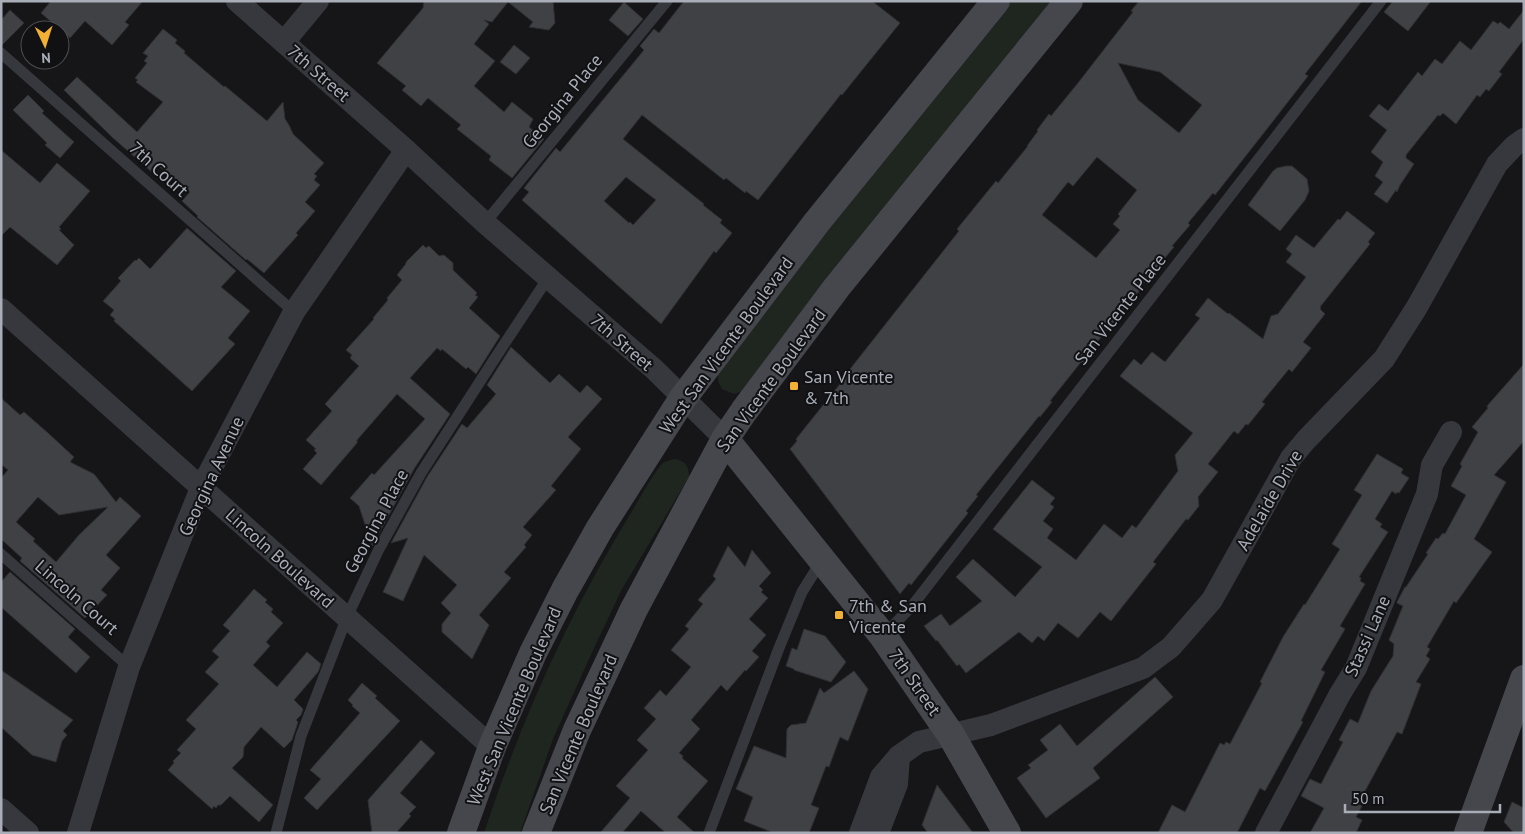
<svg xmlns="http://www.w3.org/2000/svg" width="1525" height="834" font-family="'PT Sans',sans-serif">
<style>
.green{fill:#1e261f}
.building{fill:#404145;stroke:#303034;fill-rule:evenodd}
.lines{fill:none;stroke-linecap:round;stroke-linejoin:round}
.lane{stroke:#37383d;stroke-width:11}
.street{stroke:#37383d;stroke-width:22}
.secondary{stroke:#45474d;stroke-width:28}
.poi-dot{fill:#f2b134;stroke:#111113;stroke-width:2}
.labels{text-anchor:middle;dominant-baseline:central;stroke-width:4;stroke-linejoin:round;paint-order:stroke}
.street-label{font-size:18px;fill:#a8adb8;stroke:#111113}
.poi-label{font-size:18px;fill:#a8adb8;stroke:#111113;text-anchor:start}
</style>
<rect width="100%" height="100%" fill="#161618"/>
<g class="green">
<path d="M1010,1H1055L743,391L734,394L722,389C717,381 716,374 721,366Z"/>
<path d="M674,459C685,460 689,466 689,477L622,589L594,648L553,739L520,833H484C521,720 571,609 634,508C641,496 654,472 663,463C666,461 670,460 674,459Z"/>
</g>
<g class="building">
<polygon points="51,1 143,1 125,22 129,25 112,45 85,21 70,38 41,13"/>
<polygon points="424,1 553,1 555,23 549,30 529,27 533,22 508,2 492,22 484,20 489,24 474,44 495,61 474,86 504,112 512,102 533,119 529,127 544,139 512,178 489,160 491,156 457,129 461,125 428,98 421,106 402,90 406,86 377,63 423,8"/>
<path d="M684,1H872L900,23L842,95L841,94L758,200L746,191L745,193L726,178L724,180L642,115L623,139L704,204L703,205L722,220L720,223L732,233L716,253L714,251L661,324L522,200L529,192L524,188L556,148L560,152L644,50L640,46L654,29L659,33ZM626,177L656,200L633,225L630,222L629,223L604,201Z"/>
<path d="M1139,1H1362L1305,74L1308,76L1270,125L1215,195L1213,193L1188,223L1190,225L1172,246L1174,247L1139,289L1140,290L1093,347L1095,349L1083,364L1081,362L1050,401L1052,402L1040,417L1039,416L976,495L978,496L966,511L968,513L911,585L909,583L900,594L790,449L797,441L796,439L844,379L843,378L959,231L957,229L996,181L998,183L1028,146H1027L1038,131L1037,130L1049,114L1051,116L1078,83L1133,12L1131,11ZM1118,63L1160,72L1202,105L1179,133L1138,100ZM1097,157L1137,190L1118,214L1120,216L1113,224L1120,230L1096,258L1042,215L1068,182L1073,186Z"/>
<polygon points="1393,1 1431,1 1408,31 1384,12"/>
<polygon points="624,2 643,19 628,36 609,20"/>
<polygon points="10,10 24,23 1,46 1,20"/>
<polygon points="1524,10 1524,39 1499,72 1502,74 1489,91 1486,89 1480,97 1477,95 1456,124 1443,113 1440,116 1438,115 1406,155 1406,158 1414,164 1400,185 1397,192 1396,190 1387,203 1374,194 1383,182 1375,176 1383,162 1371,152 1387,130 1369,116 1379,104 1388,111 1418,72 1422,76 1435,59 1442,64 1460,41 1471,50 1493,21 1498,24 1500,22 1509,29"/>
<polygon points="163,29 177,40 175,43 185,51 184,53 224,87 225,86 267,121 283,102 285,119 289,125 293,134 324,163 314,174 317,176 314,180 320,185 305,202 315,211 296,233 298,235 264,273 247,259 246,260 197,217 198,216 182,201 190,192 159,166 153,173 112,137 64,90 77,77 137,132 163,102 136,82 138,80 135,78 147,63 144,61 148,56 143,53"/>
<polygon points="514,45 530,58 516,74 500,62"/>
<polygon points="28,95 44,111 42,113 74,142 60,158 45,145 47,143 13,110"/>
<polygon points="1,150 40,183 57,163 90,191 59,227 61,229 59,230 74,245 57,265 10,227 1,236"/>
<polygon points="1286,166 1292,166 1307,179 1309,191 1305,200 1280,231 1248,205 1273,171 1277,168"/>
<polygon points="1347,211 1375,233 1368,242 1370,244 1320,307 1321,308 1320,309 1325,314 1303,342 1311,348 1292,372 1289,369 1262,402 1265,404 1248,425 1246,424 1238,434 1234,431 1208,464 1218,472 1198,497 1199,506 1188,520 1186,519 1153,562 1156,564 1111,621 1100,612 1078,638 1058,623 1044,641 1038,636 1032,643 1019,632 966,673 959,664 957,666 937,640 936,641 924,626 941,614 950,626 982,601 956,577 973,559 1015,597 1042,567 993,529 1032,480 1055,498 1050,504 1054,507 1043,521 1053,529 1047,538 1076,560 1104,524 1122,538 1132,525 1136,528 1178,471 1175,455 1193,433 1120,376 1134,359 1141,365 1152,352 1165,362 1200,318 1195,315 1208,298 1228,314 1229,313 1263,339 1271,316 1278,314 1306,277 1286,262 1292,254 1286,249 1296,235 1314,248 1338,219 1340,220"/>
<polygon points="187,228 236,271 221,287 250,311 228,338 235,344 192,391 114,321 115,319 110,315 114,310 103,301 121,281 118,278 135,260 136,261 139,258 150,269"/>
<polygon points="423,245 426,248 429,246 439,256 444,255 453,263 453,270 477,293 475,295 478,297 469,308 500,336 476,374 468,367 466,369 442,349 441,351 437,348 410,378 450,414 414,469 372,546 359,506 350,498 372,473 374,475 425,419 397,394 357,440 357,443 321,485 303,469 317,453 314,450 316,449 306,440 332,411 325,404 359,366 350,358 352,355 346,350 374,319 373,318 388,300 387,298 402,280 397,275 405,265 407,261"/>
<polygon points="511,347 550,383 559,374 580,393 587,385 602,399 568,437 581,449 551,486 556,490 523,527 532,535 524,545 526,547 504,572 511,578 479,615 489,625 472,659 442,632 442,624 451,613 441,603 457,585 424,555 403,601 383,592 408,538 391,543 427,477 462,424 467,428 496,394 487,385"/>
<polygon points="1524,364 1524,441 1494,475 1506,482 1474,539 1492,552 1456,603 1454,601 1427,647 1430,649 1426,656 1430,659 1416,682 1421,684 1402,734 1397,732 1358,804 1362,806 1356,817 1362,820 1356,833 1310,833 1324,808 1301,796 1310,779 1321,784 1343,742 1339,740 1350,719 1358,723 1371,691 1393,656 1394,644 1389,640 1403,606 1397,603 1397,602 1405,587 1406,587 1428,554 1426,553 1436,538 1438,539 1443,533 1445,534 1466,495 1451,486 1462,466 1460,464 1478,432 1472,427 1488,408 1487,406"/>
<path d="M1,398L20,415L24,412L48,433L74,457L70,462L94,474L116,502L120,497L141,516L106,555L120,568L101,590L107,595L85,618L20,561L22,558L1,539V478L8,470L1,464ZM38,497L59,515L108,507L79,535L56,562L33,541L35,539L16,522Z"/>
<polygon points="1377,454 1403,469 1401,473 1409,478 1399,493 1397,492 1396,494 1392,491 1375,519 1382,524 1380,527 1388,532 1359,577 1361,578 1360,581 1365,584 1340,626 1345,629 1321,670 1325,672 1301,721 1303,722 1265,791 1260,788 1237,833 1158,833 1172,805 1185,812 1220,743 1224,745 1226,742 1230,744 1262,683 1260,682 1283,637 1304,604 1305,605 1340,549 1332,544 1362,495 1354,490"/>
<polygon points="728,546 745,567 752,550 771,573 759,586 763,590 761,592 768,598 749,619 766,635 752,651 759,657 746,671 745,670 727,691 721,685 691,720 700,729 679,753 683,756 682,758 708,781 677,817 695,833 666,833 641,811 622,833 600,833 630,798 616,786 648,750 637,740 656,719 644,708 660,690 666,696 691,667 671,650 689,629 685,626 703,604 698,600 716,579 713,576"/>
<polygon points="10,572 75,629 68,637 90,657 76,673 1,607 1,582"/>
<polygon points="254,589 267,600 265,602 273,609 271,612 283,623 266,642 270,646 253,665 277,687 307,652 321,664 318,672 294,700 303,709 301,715 296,720 298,722 292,740 284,748 261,727 244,747 243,757 232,768 273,805 259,822 230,796 221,805 218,805 216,808 214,806 212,809 168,770 174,763 173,761 181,753 177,750 196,729 186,720 219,684 205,672 219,657 212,651 230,631 223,625"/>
<polygon points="804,629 825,636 846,662 831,682 794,670 794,669 786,666 792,648 797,650"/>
<polygon points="1,670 73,720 63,731 67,735 62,741 56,762 32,755 1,727"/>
<polygon points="854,671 868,689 848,741 840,737 829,767 826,766 811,805 819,808 809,833 774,833 744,821 753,797 736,789 754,746 786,758 787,729 791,725 806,723 820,688 824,693"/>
<polygon points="1155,677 1173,697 1093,768 1100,778 1046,818 1017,778 1031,768 1028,765 1048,750 1040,740 1060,724 1077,746"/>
<polygon points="362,683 377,696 375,698 400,721 317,810 304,798 321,779 310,770 360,713 352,706 353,705 348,700"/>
<polygon points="421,740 435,753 400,793 416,807 409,814 411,816 396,833 372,833 368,800"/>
<polygon points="937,785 973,833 928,833 922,825"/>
<polygon points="1512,802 1524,808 1524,833 1514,833 1504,822"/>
</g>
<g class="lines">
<g class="lane">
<polyline points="1,53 294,312"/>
<polyline points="485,223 667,1"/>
<polyline points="1,554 129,667"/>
<polyline points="883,636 912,606 1381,1"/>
<polyline points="276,833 301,736 347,617 379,549 421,473 499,352 548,278"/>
<polyline points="709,833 779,648 802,592 822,560"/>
</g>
<g class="street">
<polyline points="237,1 406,150 485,223 654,369 725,439"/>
<polyline points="284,42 318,1"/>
<polyline points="1,309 492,747"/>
<polyline points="1,809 28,833"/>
<polyline points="78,833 129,667 201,488 294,312 406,150"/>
<polyline points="860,833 881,777 899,756 919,742 991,725 1143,668 1171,647 1212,600 1291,458 1306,440 1384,359 1417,307 1497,164 1514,146 1524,139"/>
<polyline points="878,833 897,784 899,756"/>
<polyline points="1266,833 1340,694 1356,668 1427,494 1432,465 1451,432"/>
</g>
<g class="secondary">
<polyline points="725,439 883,636 951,735 1007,833"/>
<polyline points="461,833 492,747 533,653 565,590 600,528 683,398 817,222 996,1"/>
<polyline points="536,833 577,730 634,609 725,439 744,411 837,287 1069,1"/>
<polyline points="1468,833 1524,679"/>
</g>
</g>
<g class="poi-dot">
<rect x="789" y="381" width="10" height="10" rx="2.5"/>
<rect x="834" y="610" width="10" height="10" rx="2.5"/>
</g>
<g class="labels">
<g class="street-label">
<text transform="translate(319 73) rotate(41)">7th Street</text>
<text transform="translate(562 101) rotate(-51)">Georgina Place</text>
<text transform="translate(159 169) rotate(42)">7th Court</text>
<text transform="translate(1120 309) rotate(-52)">San Vicente Place</text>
<text transform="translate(622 342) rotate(41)">7th Street</text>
<text transform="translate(726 345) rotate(-54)">West San Vicente Boulevard</text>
<text transform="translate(771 380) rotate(-54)">San Vicente Boulevard</text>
<text transform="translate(211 476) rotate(-65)">Georgina Avenue</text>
<text transform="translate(1269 500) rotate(-60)">Adelaide Drive</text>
<text transform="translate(376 521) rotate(-62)">Georgina Place</text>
<text transform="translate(280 558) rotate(42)">Lincoln Boulevard</text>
<text transform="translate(77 597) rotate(41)">Lincoln Court</text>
<text transform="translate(1367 636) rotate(-66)">Stassi Lane</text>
<text transform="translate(915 682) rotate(55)">7th Street</text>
<text transform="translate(514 706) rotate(-67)">West San Vicente Boulevard</text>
<text transform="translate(578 734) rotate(-67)">San Vicente Boulevard</text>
</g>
<g class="poi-label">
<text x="804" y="376">San Vicente<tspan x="804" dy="21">&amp; 7th</tspan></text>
<text x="849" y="605">7th &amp; San<tspan x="849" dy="21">Vicente</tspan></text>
</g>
</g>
<rect width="1525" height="834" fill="none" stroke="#a8adb8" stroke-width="5"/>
<g transform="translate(45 45) rotate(176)"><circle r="24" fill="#111113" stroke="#4d4f55"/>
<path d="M0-4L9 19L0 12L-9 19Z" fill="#f2b134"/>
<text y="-8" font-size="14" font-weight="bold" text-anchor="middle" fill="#a8adb8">N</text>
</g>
<path d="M1345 804v8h155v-8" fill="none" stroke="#a8adb8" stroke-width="2.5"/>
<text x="1352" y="804" font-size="15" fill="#a8adb8" stroke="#111113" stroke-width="4" paint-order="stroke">50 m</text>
</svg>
